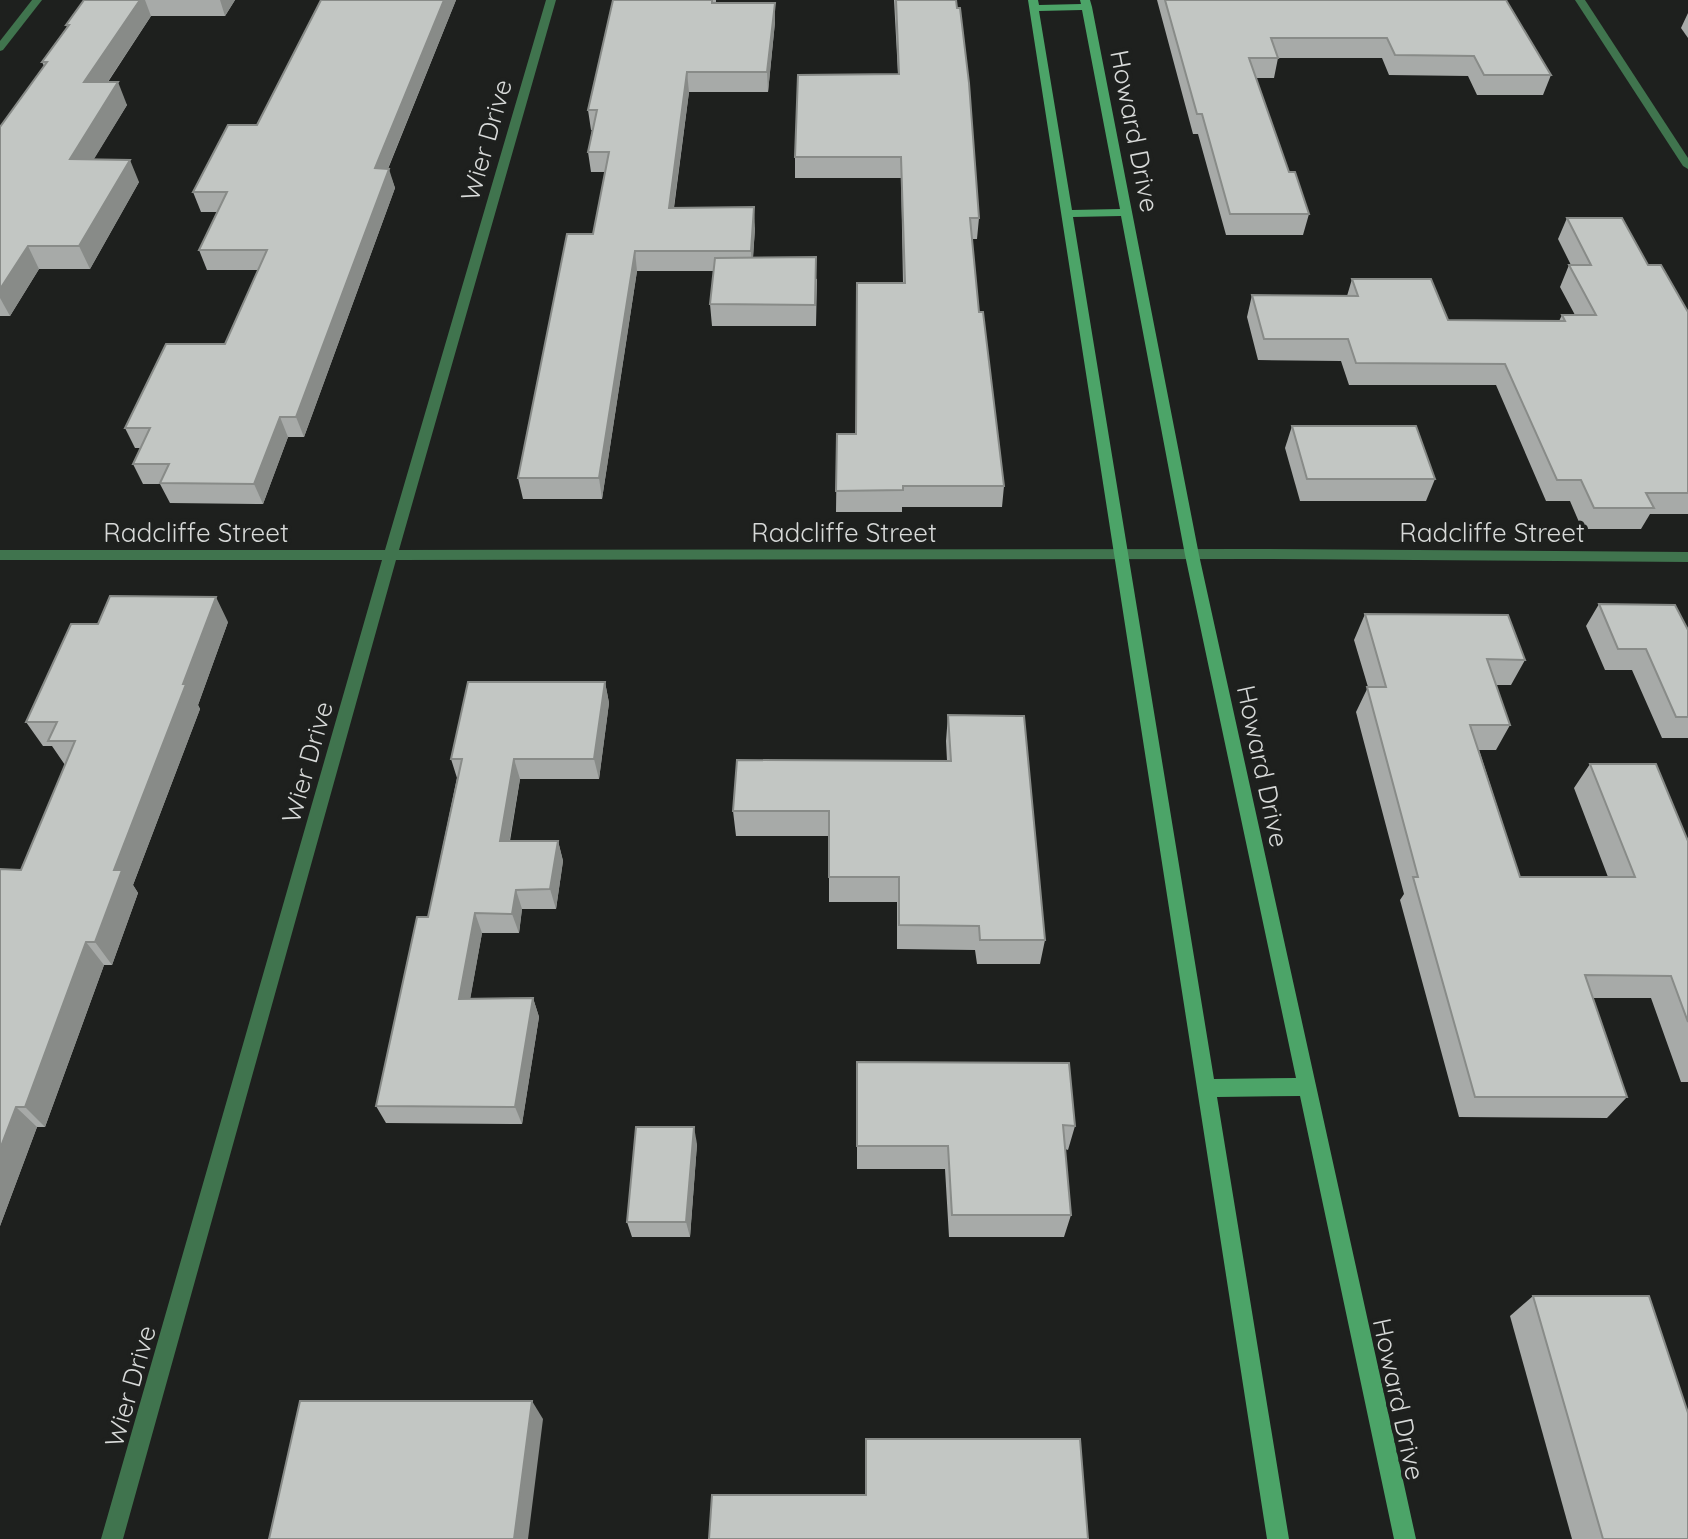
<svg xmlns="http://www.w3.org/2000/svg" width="1688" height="1539" font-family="Quicksand,sans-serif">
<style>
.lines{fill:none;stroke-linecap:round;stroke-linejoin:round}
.minor{fill:#40744e;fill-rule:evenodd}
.secondary{fill:#4ca468;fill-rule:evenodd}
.wall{fill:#a7aaa8}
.shaded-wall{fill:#888b88}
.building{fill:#c2c6c3;stroke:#888b88;stroke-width:2}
.labels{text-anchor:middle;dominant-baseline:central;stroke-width:8;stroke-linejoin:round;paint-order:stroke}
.street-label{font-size:26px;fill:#d7d9d8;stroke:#1e201e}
</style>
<rect width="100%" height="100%" fill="#1e201e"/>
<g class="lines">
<g class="minor">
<polygon points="32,0 42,0 3,50 0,51 0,41"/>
<polygon points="546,0 556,0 399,550 1258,549 1688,552 1688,562 1258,559 396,560 123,1539 101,1539 382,560 0,560 0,550 385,550"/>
<polygon points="1575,0 1585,0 1688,158 1688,169 1683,166"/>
</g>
<path class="secondary" d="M1028,0H1038L1039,5L1081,4L1080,0H1090L1092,7L1199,555L1416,1539H1394L1300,1096L1217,1097L1289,1539H1267ZM1082,10L1120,209L1072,210L1039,11ZM1121,216L1185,555L1296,1078L1214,1079L1073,217Z"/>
</g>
<g class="wall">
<polygon points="84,0 235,0 225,16 151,16 108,82 127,105 93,160 139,182 90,269 39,269 10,316 0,316 0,127 44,66 42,62 67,27 66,25"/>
<polygon points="321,0 456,0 388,169 395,188 304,437 288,437 263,504 170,503 160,484 143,484 133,464 141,448 135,448 125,428 225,344 258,270 207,270 199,250 217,212 201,212 193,192 257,125"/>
<polygon points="613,0 716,0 716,3 775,3 775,22 768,92 689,92 674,208 755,228 753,258 817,279 816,326 712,326 710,304 714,271 637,271 602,499 523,499 518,478 593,234 605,172 591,172 588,152 592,130 591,130 588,110"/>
<polygon points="894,0 956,0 979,218 977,239 972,239 979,312 1004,486 1002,507 902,507 902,512 836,512 837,434 856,434 903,283 901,178 795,178 795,157 898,74"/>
<polygon points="1157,0 1506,0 1551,75 1543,95 1477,95 1468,76 1389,75 1382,58 1278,58 1274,78 1256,78 1289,172 1309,214 1303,235 1226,235 1198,134 1193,134"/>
<polygon points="1688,13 1688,38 1681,28"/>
<polygon points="1567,218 1648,265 1688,312 1688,514 1650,514 1641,529 1582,529 1570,501 1546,501 1496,385 1349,385 1341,361 1258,360 1247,317 1252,295 1347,296 1352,279 1448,320 1559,321 1562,315 1575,315 1560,287 1569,265 1571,265 1558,239"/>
<polygon points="1292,426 1435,479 1426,501 1300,501 1285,448"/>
<polygon points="1599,604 1688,630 1688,738 1662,738 1632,670 1605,670 1586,626"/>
<polygon points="1365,614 1525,660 1511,685 1496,685 1510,725 1496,750 1479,750 1520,877 1608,877 1574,788 1590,764 1688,841 1688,1082 1681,1082 1651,998 1592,998 1627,1097 1607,1118 1459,1117 1400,900 1404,894 1356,712 1368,687 1354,640"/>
<polygon points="228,622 198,705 200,709 133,885 138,893 112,965 104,965 45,1127 37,1127 0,1226 0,869 21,870 65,765 52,746 43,746 26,722"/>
<polygon points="605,682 609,703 599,779 520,779 510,841 558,841 563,861 556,909 522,909 519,933 482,933 470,999 533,998 539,1017 522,1124 386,1123 376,1106 428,917 457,778 451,759"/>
<polygon points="948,715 1045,940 1040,964 977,964 975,950 897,949 897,902 829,902 829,836 736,836 733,811 947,761 946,741"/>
<polygon points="857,1062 1075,1126 1068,1150 1065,1149 1071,1215 1064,1237 949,1237 945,1169 857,1169"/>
<polygon points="697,1144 690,1237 632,1237 627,1222"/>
<polygon points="1533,1296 1688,1539 1572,1539 1510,1316"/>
</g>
<g class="shaded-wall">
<polygon points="140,0 145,0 151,16 93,104 84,82"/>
<polygon points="220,0 235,0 225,16"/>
<polygon points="444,0 456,0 380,188 375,168"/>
<polygon points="775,3 775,22 768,92 767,72"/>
<polygon points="687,72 689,92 671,228 669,208"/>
<polygon points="118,82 127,105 80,182 70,159"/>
<polygon points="130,160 139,182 90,269 79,246"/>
<polygon points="389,169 395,188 304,437 296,417"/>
<polygon points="754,207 755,228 752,271 751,251"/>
<polygon points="28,246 39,269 10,316 0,298 0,289"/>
<polygon points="635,251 637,271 602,499 599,478"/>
<polygon points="280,417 288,437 263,504 254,484"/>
<polygon points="216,597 228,622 198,705 200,709 133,885 138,893 112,965 95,942 114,870"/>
<polygon points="605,682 609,703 599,779 594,759"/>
<polygon points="514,759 520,779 506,861 500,841"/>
<polygon points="558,841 563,861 556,909 550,889"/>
<polygon points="516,890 522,909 519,933 512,914"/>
<polygon points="475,913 482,933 467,1017 459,999"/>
<polygon points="86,942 104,965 45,1127 25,1107"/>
<polygon points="533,998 539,1017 522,1124 515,1107"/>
<polygon points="16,1107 37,1127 0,1226 0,1149"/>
<polygon points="694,1127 697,1144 690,1237 686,1222"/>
<polygon points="532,1401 543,1419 528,1539 514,1539"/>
</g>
<g class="building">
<polygon points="84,0 140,0 84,82 118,82 70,159 130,160 79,246 28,246 0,289 0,127 47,62 42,62 69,25 66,25"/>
<polygon points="321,0 444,0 375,168 389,169 296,417 280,417 254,484 160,483 169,464 133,464 150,428 125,428 166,344 225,344 267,250 199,250 227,192 193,192 228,125 257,125"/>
<polygon points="613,0 712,0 712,3 775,3 767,72 687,72 669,208 754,207 751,251 635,251 599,478 518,478 567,234 593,234 609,152 588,152 597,110 588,110"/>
<polygon points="896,0 956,0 957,8 960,8 969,83 979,218 970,218 979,312 983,312 1004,486 903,486 903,490 836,491 837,434 856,434 857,283 905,283 901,157 795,157 798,75 899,74"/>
<polygon points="1165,0 1506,0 1551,75 1484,75 1474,56 1395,55 1387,38 1271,38 1278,58 1249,58 1289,172 1295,172 1309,214 1230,214 1202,114 1197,114"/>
<polygon points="1567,218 1622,218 1648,265 1661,265 1688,312 1688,493 1646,493 1654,508 1594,508 1581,480 1557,480 1505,364 1356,363 1348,339 1264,339 1252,295 1358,296 1352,279 1431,279 1448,320 1565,321 1562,315 1596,315 1569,265 1591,265"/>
<polygon points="816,257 815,305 710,304 715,258"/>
<polygon points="1292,426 1416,426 1435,479 1307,479"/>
<polygon points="110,596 216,597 183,684 186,684 114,870 122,870 95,942 86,942 25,1107 16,1107 0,1149 0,869 21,870 75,741 48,741 57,722 26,722 71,624 98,624"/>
<polygon points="1599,604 1675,605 1688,630 1688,717 1676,717 1646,649 1618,649"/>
<polygon points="1365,614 1508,615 1525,660 1487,659 1510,725 1470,725 1520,877 1635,877 1590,764 1656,764 1688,841 1688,1022 1671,976 1585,975 1627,1097 1475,1097 1413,877 1418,877 1367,687 1386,687"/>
<polygon points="468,682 605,682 594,759 514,759 500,841 558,841 550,889 516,890 512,914 475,913 459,999 533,998 515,1107 376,1106 417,917 428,917 462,759 451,759"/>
<polygon points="948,715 1024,716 1045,940 980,940 979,926 899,925 899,877 829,877 829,811 733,811 737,760 951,761"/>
<polygon points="857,1062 1069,1063 1075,1126 1063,1125 1071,1215 952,1215 948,1146 857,1146"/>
<polygon points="636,1127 694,1127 686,1222 627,1222"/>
<polygon points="1533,1296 1649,1296 1688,1413 1688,1539 1603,1539"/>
<polygon points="300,1401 532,1401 514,1539 269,1539"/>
<polygon points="866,1439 1080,1439 1088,1539 709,1539 712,1495 866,1495"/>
</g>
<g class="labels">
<g class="street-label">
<text transform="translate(1135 131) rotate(79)">Howard Drive</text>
<text transform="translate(486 140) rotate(-74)">Wier Drive</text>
<text x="196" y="532">Radcliffe Street</text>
<text x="844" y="532">Radcliffe Street</text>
<text x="1492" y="532">Radcliffe Street</text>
<text transform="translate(307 762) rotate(-74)">Wier Drive</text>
<text transform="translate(1263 766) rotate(78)">Howard Drive</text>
<text transform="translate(130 1386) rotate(-74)">Wier Drive</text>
<text transform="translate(1399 1399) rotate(78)">Howard Drive</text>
</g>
</g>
</svg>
